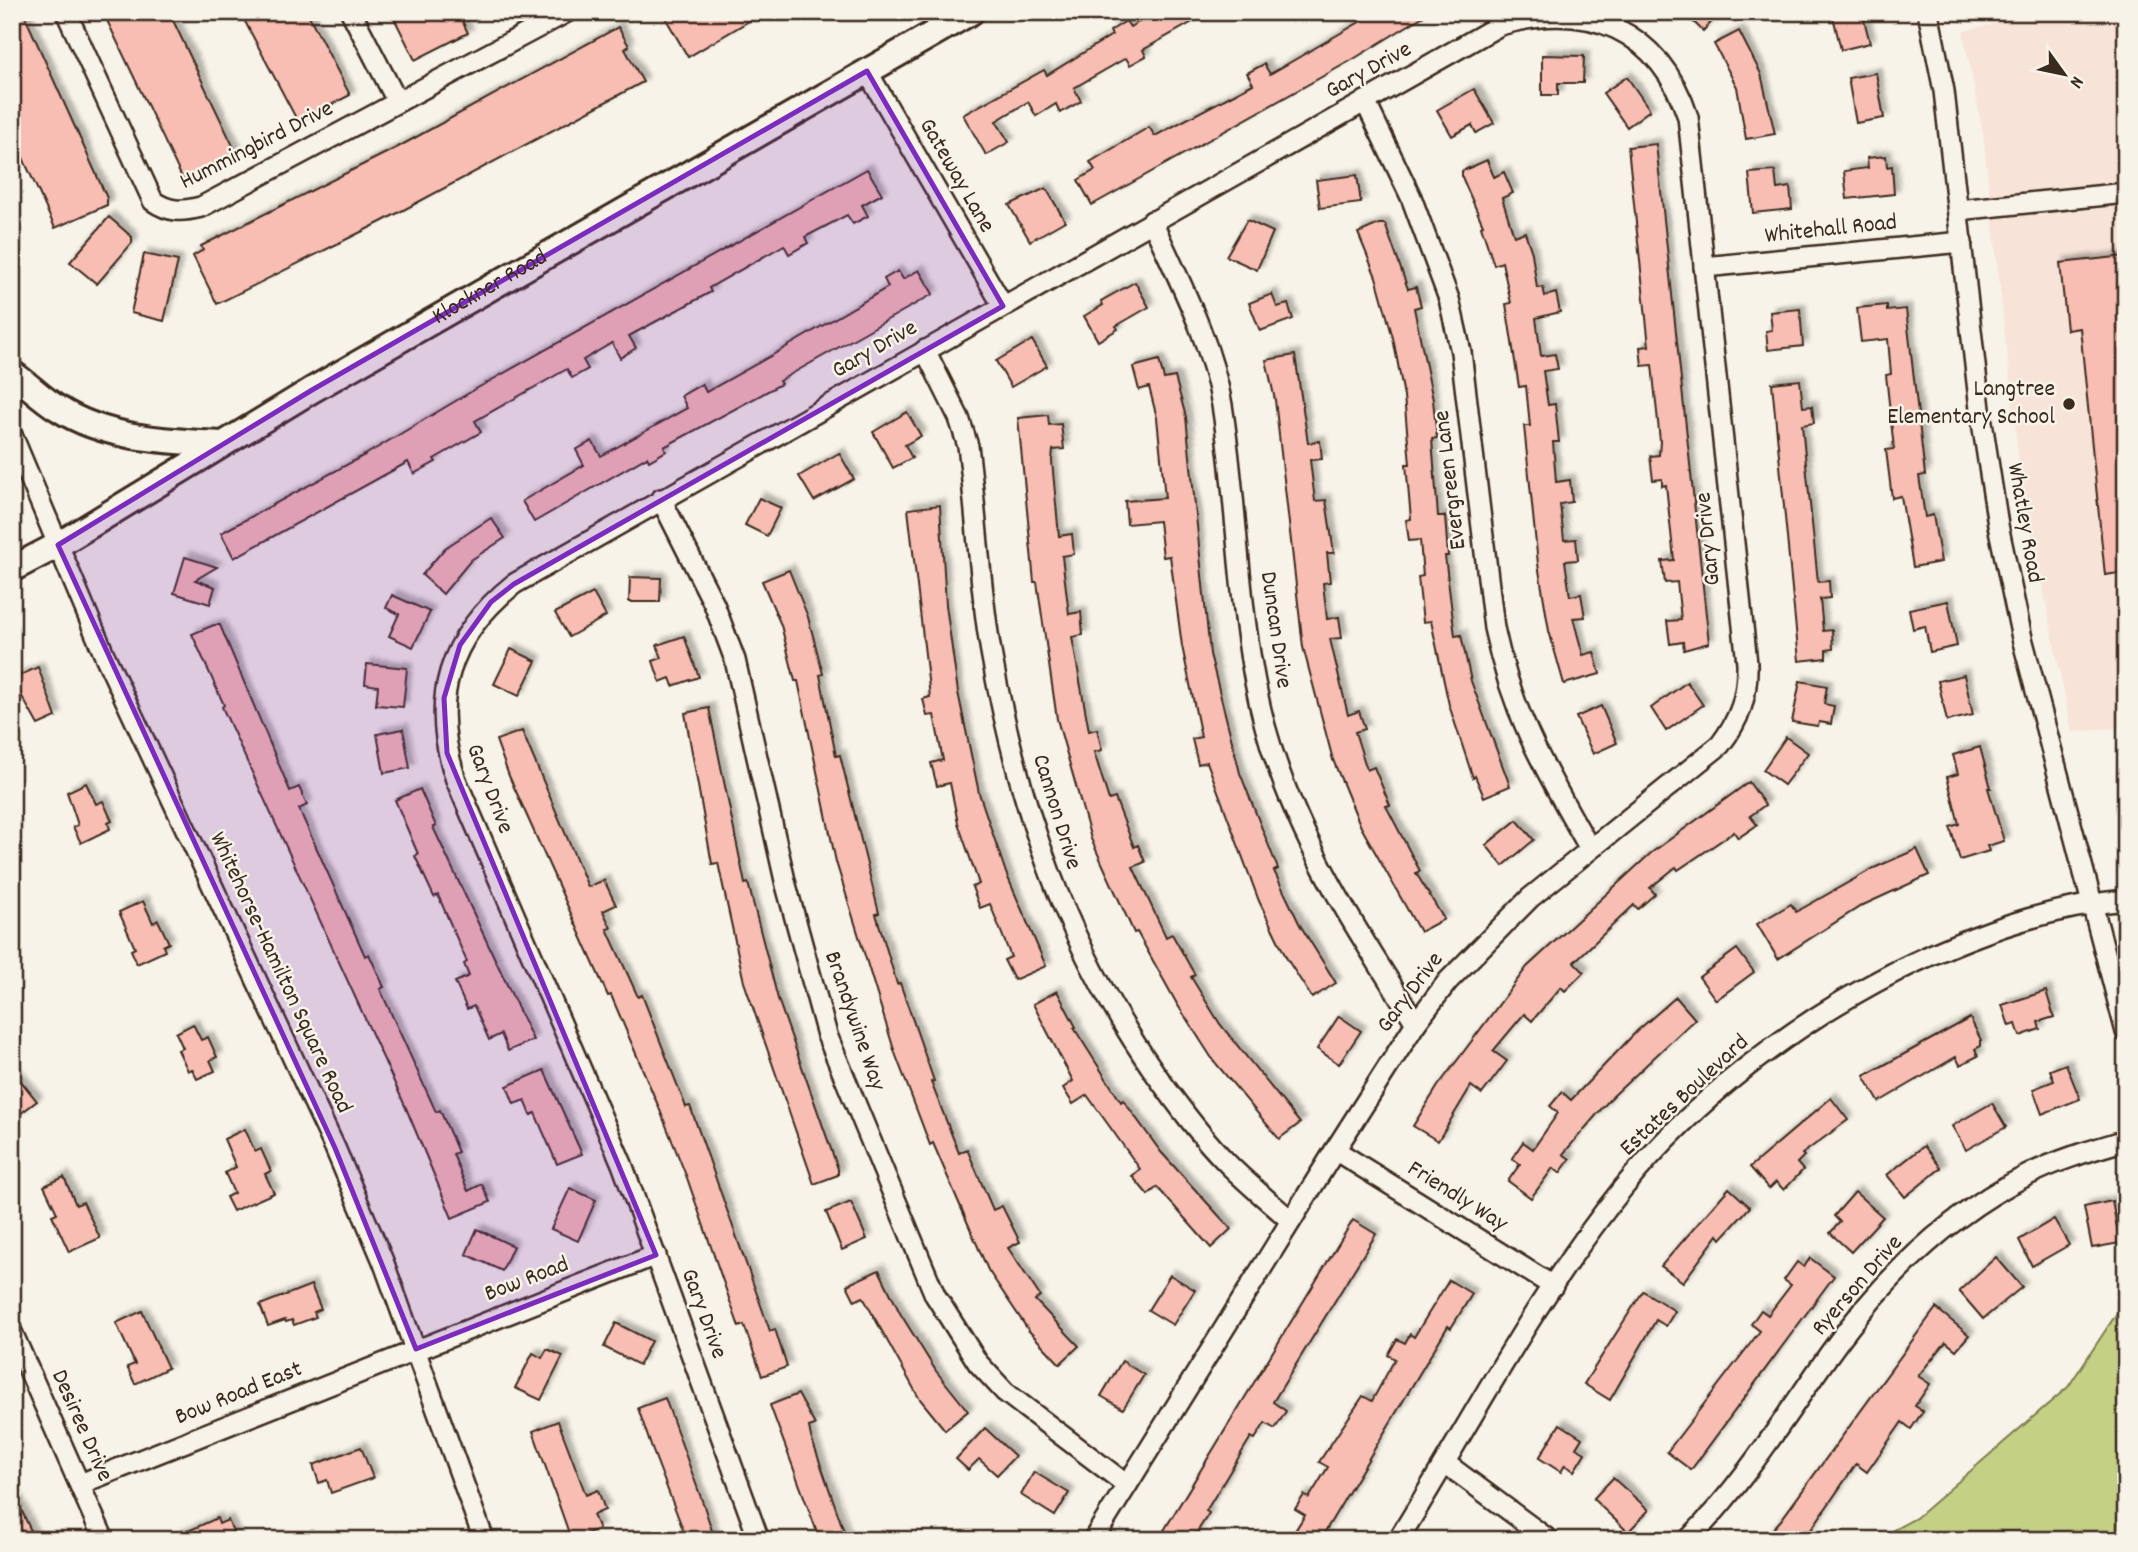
<svg xmlns="http://www.w3.org/2000/svg" width="2138" height="1552" font-family="Dekko,sans-serif">
<style>
.built{fill:#f7e3d8}
.green{fill:#c4d185;stroke:#807e52;stroke-width:2}
.building{fill:#f8bdb3;stroke:#3b2a1e;stroke-width:2;filter:url(#shadow)}
.lines{fill:none;stroke-linecap:round;stroke-linejoin:round}
.minor-casing{stroke:#3b2a1e;stroke-width:24}
.major-casing{stroke:#3b2a1e;stroke-width:30}
.minor{stroke:#f7f3e8;stroke-width:19}
.major{stroke:#f7f3e8;stroke-width:24}
.marked{fill:#7b2cbf;fill-opacity:0.2;stroke:#7b2cbf;stroke-width:5;stroke-linejoin:round}
.poi-dot{fill:#3b2a1e;stroke:#f7f3e8;stroke-width:2.5}
.labels{text-anchor:middle;dominant-baseline:central;stroke-width:5;stroke-linejoin:round;paint-order:stroke}
.street-label{font-size:24px;fill:#3b2a1e;stroke:#f7f3e8}
.poi-label{font-size:24px;fill:#3b2a1e;stroke:#f7f3e8;text-anchor:end}
</style>
<defs>
<filter id="shadow"><feDropShadow dx="5" dy="-5" stdDeviation="2" flood-color="#0004"/></filter>
</defs>
<rect width="100%" height="100%" fill="#f7f3e8"/>
<filter id="ink" filterUnits="userSpaceOnUse"><feTurbulence type="fractalNoise" baseFrequency=".0143" numOctaves="2"/><feDisplacementMap in="SourceGraphic" scale="14" xChannelSelector="R" yChannelSelector="G"/><feConvolveMatrix kernelMatrix="1 2 1 2 8 2 1 2 1" color-interpolation-filters="sRGB"/></filter>
<g filter="url(#ink)">
<polygon class="built" points="2045,12 2126,12 2126,727 2072,732 2021,479 1983,134 1963,31"/>
<polygon class="green" points="2126,1305 2126,1540 1875,1540 1916,1518 2068,1387 2119,1310"/>
<g class="building">
<polygon points="12,12 23,12 107,198 107,205 55,228 12,134"/>
<polygon points="103,12 169,12 236,152 183,180"/>
<polygon points="240,12 307,12 350,95 298,122"/>
<polygon points="391,12 458,12 468,33 415,60"/>
<polygon points="662,12 764,12 688,57"/>
<polygon points="1156,12 1210,12 1143,50 1146,56 1130,65 1126,58 1074,88 1081,101 1060,113 1056,104 1036,116 1028,102 996,121 1009,142 986,155 963,115 1044,70 1047,75 1112,35 1110,31 1126,21 1130,27"/>
<polygon points="1377,12 1430,12 1352,60 1092,205 1078,180 1095,170 1090,162 1149,127 1155,136 1253,84 1247,73 1264,64 1270,74"/>
<polygon points="1683,12 1721,12 1703,31"/>
<polygon points="1832,12 1862,12 1870,43 1841,50"/>
<polygon points="618,27 629,46 625,49 643,82 381,222 217,304 193,256 203,250 201,246 398,147"/>
<polygon points="1739,31 1761,74 1775,134 1746,139 1737,87 1714,44"/>
<polygon points="1542,55 1584,56 1583,83 1558,83 1558,95 1542,95"/>
<polygon points="1876,73 1884,118 1856,123 1848,78"/>
<polygon points="1627,77 1650,110 1627,127 1603,93"/>
<polygon points="1474,89 1494,123 1476,133 1472,125 1452,136 1437,110"/>
<polygon points="1656,144 1709,643 1684,650 1683,642 1670,644 1667,621 1681,620 1677,582 1665,583 1662,561 1674,560 1666,485 1662,486 1662,479 1653,480 1650,456 1659,455 1660,441 1652,365 1642,366 1640,347 1649,346 1628,147"/>
<polygon points="1886,156 1887,167 1892,166 1894,194 1847,199 1844,171 1868,168 1867,158"/>
<polygon points="1487,160 1494,177 1504,172 1513,193 1502,198 1514,236 1525,232 1532,253 1537,288 1543,287 1545,296 1556,293 1560,312 1536,318 1541,356 1555,354 1558,369 1543,371 1548,405 1555,404 1559,442 1553,442 1556,482 1570,480 1572,502 1560,504 1564,540 1576,539 1578,560 1565,561 1570,596 1581,594 1585,617 1573,618 1583,655 1594,652 1600,674 1564,684 1549,631 1538,564 1524,426 1530,426 1526,386 1519,387 1506,304 1511,303 1502,262 1494,265 1481,226 1483,225 1462,177 1462,171"/>
<polygon points="867,169 882,194 862,205 868,216 853,224 847,215 805,237 808,243 789,254 784,245 709,288 711,292 629,336 636,348 620,358 612,343 583,360 588,369 572,378 567,369 475,421 481,432 434,459 436,462 414,474 408,462 234,558 221,533 365,455 474,390"/>
<polygon points="1775,171 1777,189 1790,187 1792,209 1753,213 1749,173"/>
<polygon points="1357,175 1361,203 1320,208 1316,180"/>
<polygon points="1046,188 1065,221 1030,241 1009,205"/>
<polygon points="109,217 132,237 132,243 97,284 70,262"/>
<polygon points="1247,220 1273,232 1257,270 1226,256"/>
<polygon points="1379,224 1385,224 1408,289 1416,287 1421,306 1414,308 1433,400 1437,438 1432,439 1438,516 1445,516 1448,556 1445,556 1455,636 1461,635 1471,681 1510,786 1484,797 1475,776 1473,778 1449,705 1431,621 1423,622 1418,577 1423,576 1420,540 1409,541 1406,520 1411,519 1406,464 1410,464 1404,396 1393,338 1376,277 1358,233"/>
<polygon points="144,254 178,261 164,321 131,313"/>
<polygon points="2126,256 2126,572 2105,575 2080,328 2067,330 2060,263"/>
<polygon points="919,270 933,294 779,381 781,384 664,447 666,451 649,461 647,457 534,522 522,501 584,465 576,450 592,441 601,456 687,408 681,396 702,384 706,392 776,353 888,287 884,279 898,271 903,279"/>
<polygon points="1135,282 1149,307 1116,326 1118,329 1098,341 1084,316 1103,305 1101,301"/>
<polygon points="1272,294 1277,307 1288,304 1293,319 1260,331 1249,303"/>
<polygon points="1887,305 1887,311 1906,309 1925,475 1919,476 1925,517 1933,515 1941,562 1913,567 1901,496 1892,498 1886,450 1894,449 1886,375 1891,374 1888,339 1861,342 1857,308"/>
<polygon points="1800,309 1803,346 1768,350 1766,331 1772,330 1770,312"/>
<polygon points="1032,340 1047,366 1011,387 996,361"/>
<polygon points="1295,355 1308,443 1320,441 1322,459 1310,460 1315,501 1326,500 1334,553 1327,553 1330,582 1323,583 1327,619 1339,617 1342,638 1330,639 1348,715 1359,711 1365,729 1355,732 1367,770 1374,767 1390,805 1386,806 1420,871 1416,873 1444,919 1420,932 1361,827 1333,760 1303,647 1275,400 1266,360"/>
<polygon points="1159,360 1164,379 1175,377 1186,417 1210,654 1240,773 1278,869 1274,871 1300,925 1336,983 1312,998 1287,959 1259,901 1207,762 1198,764 1192,739 1201,737 1182,646 1170,556 1163,557 1159,521 1127,524 1125,501 1165,498 1157,418 1149,387 1139,390 1133,367"/>
<polygon points="1800,380 1803,407 1812,406 1814,423 1802,425 1818,582 1829,581 1830,598 1820,599 1823,631 1832,630 1833,649 1826,650 1826,658 1799,661 1772,383"/>
<polygon points="907,412 921,436 905,445 912,458 893,468 873,432"/>
<polygon points="1048,415 1049,425 1061,424 1064,449 1053,450 1052,461 1059,536 1072,534 1074,554 1062,556 1069,614 1081,612 1083,635 1072,637 1089,731 1097,729 1102,750 1094,752 1109,800 1115,798 1134,847 1138,845 1145,862 1133,867 1166,937 1172,934 1195,975 1191,977 1220,1024 1300,1123 1279,1139 1213,1060 1177,1004 1137,932 1134,933 1091,839 1057,719 1037,582 1034,582 1018,418"/>
<polygon points="839,453 854,479 814,501 799,476"/>
<polygon points="759,498 781,508 767,536 745,525"/>
<polygon points="940,505 946,605 958,692 979,793 1006,873 1046,966 1014,980 1004,960 1011,957 990,904 980,908 972,887 979,884 958,823 950,783 937,786 931,763 943,760 934,715 927,716 923,699 930,697 908,509"/>
<polygon points="491,518 505,538 471,560 443,594 422,575 445,548"/>
<polygon points="185,557 217,567 195,580 215,587 210,604 174,593"/>
<polygon points="789,570 808,617 823,674 820,675 836,756 840,755 879,913 876,914 897,984 900,983 934,1081 931,1082 959,1153 967,1149 993,1210 1002,1206 1020,1242 1008,1248 1040,1296 1035,1300 1079,1346 1060,1364 1029,1331 988,1270 933,1143 930,1145 895,1053 836,862 798,681 795,681 781,625 762,581"/>
<polygon points="630,577 661,578 660,602 629,602"/>
<polygon points="593,593 606,616 569,637 555,613"/>
<polygon points="392,595 430,612 413,647 389,636 399,614 386,608"/>
<polygon points="1948,601 1957,646 1930,652 1925,626 1913,629 1909,609"/>
<polygon points="214,625 220,625 290,791 299,787 307,805 299,809 365,956 369,954 384,987 380,989 436,1112 440,1110 458,1152 453,1154 468,1191 482,1184 490,1202 452,1218 406,1108 222,707 224,705 192,634"/>
<polygon points="684,636 699,677 673,686 670,678 660,682 653,661 662,658 657,645"/>
<polygon points="511,649 536,661 519,696 494,684"/>
<polygon points="367,664 407,668 403,707 376,705 378,686 365,684"/>
<polygon points="38,667 56,717 38,725 20,693 12,697 12,679"/>
<polygon points="1964,675 1973,715 1947,721 1938,681"/>
<polygon points="1800,681 1827,686 1824,704 1834,706 1831,724 1819,722 1818,726 1792,722"/>
<polygon points="1687,682 1703,705 1666,731 1651,708"/>
<polygon points="1601,706 1617,743 1593,754 1576,717"/>
<polygon points="709,708 745,884 748,883 778,999 838,1169 838,1175 814,1184 744,982 718,863 712,864 685,713"/>
<polygon points="403,729 410,768 384,773 377,734"/>
<polygon points="522,731 588,887 604,880 616,905 603,911 611,928 607,929 638,997 642,995 686,1107 690,1106 770,1331 775,1329 787,1367 762,1376 744,1325 739,1327 687,1178 657,1103 611,995 608,996 509,776 496,740"/>
<polygon points="1786,737 1808,753 1784,785 1763,770"/>
<polygon points="1980,747 1991,788 1988,788 2004,841 1987,846 1989,851 1960,860 1950,827 1959,824 1947,777 1958,774 1953,755"/>
<polygon points="1749,782 1765,805 1750,816 1757,825 1738,838 1734,832 1678,870 1676,867 1650,888 1655,894 1638,909 1634,905 1574,962 1584,972 1565,991 1561,987 1532,1021 1524,1014 1493,1051 1507,1061 1482,1094 1471,1086 1438,1141 1413,1126 1438,1086 1527,967 1651,853"/>
<polygon points="86,783 96,804 103,801 112,821 108,823 110,829 81,843 73,827 78,825 67,792"/>
<polygon points="420,789 436,826 433,827 533,1040 508,1051 501,1034 489,1040 474,1006 467,1009 455,982 469,976 464,964 467,962 438,895 434,897 415,856 418,854 395,800"/>
<polygon points="1517,820 1534,840 1503,866 1486,845"/>
<polygon points="1917,849 1929,875 1861,906 1778,959 1757,924 1791,904 1796,912 1874,868"/>
<polygon points="143,901 153,923 158,920 169,943 163,946 165,951 137,964 131,950 135,948 119,912"/>
<polygon points="1737,949 1754,972 1716,1000 1699,977"/>
<polygon points="1057,991 1076,1027 1074,1028 1121,1102 1123,1100 1161,1152 1231,1229 1211,1248 1157,1187 1148,1195 1132,1176 1140,1169 1087,1095 1073,1104 1063,1088 1073,1081 1033,1004"/>
<polygon points="2046,991 2054,1017 2038,1022 2040,1029 2020,1036 2016,1024 2009,1026 2002,1005"/>
<polygon points="1676,997 1695,1019 1610,1099 1563,1154 1570,1159 1560,1173 1553,1168 1531,1198 1508,1181 1520,1164 1512,1158 1523,1142 1533,1149 1558,1113 1550,1106 1562,1092 1571,1100 1637,1031"/>
<polygon points="1339,1016 1361,1031 1339,1064 1317,1049"/>
<polygon points="1970,1018 1981,1040 1981,1046 1975,1049 1978,1056 1960,1065 1956,1057 1879,1102 1864,1076"/>
<polygon points="193,1024 201,1040 208,1037 217,1057 210,1060 215,1071 197,1079 192,1069 188,1071 178,1050 183,1048 176,1033"/>
<polygon points="2066,1064 2080,1099 2042,1114 2033,1089 2054,1081 2050,1070"/>
<polygon points="12,1070 37,1101 12,1120"/>
<polygon points="544,1070 582,1154 557,1164 535,1113 531,1115 525,1100 514,1104 507,1086"/>
<polygon points="1831,1098 1848,1120 1802,1154 1804,1156 1797,1163 1803,1170 1784,1190 1776,1182 1769,1189 1750,1167"/>
<polygon points="1992,1103 2006,1127 1966,1150 1952,1126"/>
<polygon points="245,1129 255,1152 261,1149 271,1171 265,1174 274,1193 233,1211 226,1197 234,1193 225,1173 236,1167 224,1139"/>
<polygon points="1924,1146 1941,1168 1905,1197 1887,1175"/>
<polygon points="64,1177 76,1205 83,1202 100,1238 69,1252 52,1215 57,1213 44,1186"/>
<polygon points="570,1188 596,1200 578,1241 551,1229"/>
<polygon points="1729,1188 1750,1207 1721,1239 1718,1235 1683,1282 1661,1266"/>
<polygon points="1855,1192 1883,1217 1851,1252 1830,1233 1840,1222 1834,1216"/>
<polygon points="2112,1201 2120,1243 2092,1248 2084,1207"/>
<polygon points="851,1202 867,1239 842,1250 826,1212"/>
<polygon points="2054,1219 2069,1245 2032,1266 2019,1240"/>
<polygon points="1353,1220 1376,1234 1273,1402 1286,1411 1275,1429 1265,1423 1255,1439 1251,1437 1206,1511 1209,1513 1192,1540 1175,1540 1163,1532"/>
<polygon points="477,1229 513,1246 502,1271 466,1254"/>
<polygon points="1996,1257 2022,1287 1983,1319 1959,1291"/>
<polygon points="1810,1258 1834,1276 1691,1470 1667,1452 1760,1331 1751,1324 1761,1310 1768,1315 1791,1285 1784,1280 1797,1262 1804,1267"/>
<polygon points="879,1270 900,1313 936,1371 968,1411 945,1430 919,1398 863,1297 855,1301 847,1285"/>
<polygon points="1170,1275 1195,1290 1173,1325 1148,1310"/>
<polygon points="1449,1280 1472,1294 1451,1328 1448,1326 1320,1540 1301,1540 1293,1534 1305,1515 1295,1509 1304,1495 1309,1498 1328,1467 1319,1462 1363,1396 1372,1401 1395,1359 1388,1355 1397,1339 1405,1343 1410,1334 1414,1337"/>
<polygon points="311,1285 321,1309 314,1312 316,1317 294,1325 292,1320 286,1322 285,1320 268,1326 260,1305"/>
<polygon points="1643,1291 1675,1311 1666,1326 1656,1320 1610,1400 1584,1384"/>
<polygon points="1936,1308 1969,1335 1956,1350 1946,1342 1918,1376 1930,1384 1915,1406 1923,1411 1911,1429 1902,1422 1867,1472 1856,1464 1804,1540 1763,1540 1781,1520"/>
<polygon points="142,1311 168,1368 135,1384 127,1367 135,1364 116,1323"/>
<polygon points="616,1323 651,1341 639,1365 604,1347"/>
<polygon points="547,1349 563,1356 541,1400 515,1388 533,1353 542,1358"/>
<polygon points="1122,1361 1144,1375 1123,1409 1101,1396"/>
<polygon points="798,1394 815,1425 809,1427 811,1437 847,1540 820,1540 770,1405"/>
<polygon points="665,1398 704,1506 715,1540 687,1540 651,1446 638,1408"/>
<polygon points="558,1421 586,1495 598,1490 605,1510 593,1515 599,1529 571,1539 533,1431"/>
<polygon points="1560,1424 1582,1438 1576,1448 1585,1453 1574,1471 1565,1465 1561,1472 1539,1458"/>
<polygon points="985,1428 1015,1456 997,1475 979,1459 968,1470 956,1459"/>
<polygon points="361,1447 373,1478 331,1493 327,1480 319,1483 313,1465"/>
<polygon points="1034,1472 1069,1493 1055,1516 1021,1495"/>
<polygon points="1613,1478 1649,1510 1628,1532 1593,1499"/>
<polygon points="12,1489 35,1540 12,1540"/>
<polygon points="217,1518 219,1524 228,1520 237,1540 168,1540"/>
</g>
<g class="lines">
<g class="minor-casing">
<g id="minor">
<path d="M66,12L153,201C169,212 181,212 201,207L567,12"/>
<polyline points="351,12 397,101"/>
<polyline points="1928,12 1944,91 1980,409 1998,525 2022,638 2126,1032"/>
<polyline points="867,71 1003,306"/>
<path d="M1365,101L1411,197L1449,299L1461,352L1494,628C1513,717 1546,771 1590,849"/>
<polyline points="1958,210 2126,193"/>
<path d="M1152,221C1179,281 1211,340 1222,405C1239,511 1237,621 1265,726C1295,836 1355,928 1416,1023"/>
<polyline points="1704,267 1962,242"/>
<path d="M925,350L959,418L968,446C977,514 979,584 991,652C1018,804 1066,946 1155,1073C1177,1104 1201,1137 1228,1164C1248,1184 1270,1202 1291,1221"/>
<polyline points="12,435 104,654 335,1148 383,1261 484,1540"/>
<polyline points="661,499 714,604 735,660 786,885 827,1035 935,1295 978,1363 1005,1392 1127,1485"/>
<polyline points="1335,1150 1553,1286"/>
<polyline points="12,1332 104,1540"/>
<polyline points="1445,1463 1549,1540"/>
<polyline points="80,1484 656,1255"/>
<path d="M759,1540L622,1164L456,780C429,699 448,637 514,584L1500,25C1588,0 1659,29 1688,117L1747,663C1748,696 1740,719 1720,745L1530,898L1448,981L1416,1023L1335,1150L1093,1540"/>
<path d="M1398,1540C1471,1422 1536,1296 1623,1188C1696,1098 1792,1025 1895,972C1967,936 2045,907 2126,900"/>
<path d="M1688,1540C1744,1483 1784,1418 1830,1353C1881,1282 1946,1216 2026,1176C2057,1160 2092,1150 2126,1140"/>
</g>
</g>
<g class="major-casing">
<g id="major">
<path d="M12,373C28,384 42,399 59,409C106,439 167,441 221,444"/>
<path id="s1" d="M12,569L58,545L312,390L971,12"/>
</g>
</g>
<use href="#minor" class="minor"/>
<use href="#major" class="major"/>
</g>
</g>
<path class="marked" d="M867,71L1003,306L514,584L491,602L460,645L444,698L447,753L656,1255L416,1349L335,1148L58,545L312,390Z"/>
<circle class="poi-dot" cx="2069" cy="404" r="7"/>
<g class="labels">
<g class="street-label">
<text transform="translate(1369 71) rotate(-29)">Gary Drive</text>
<text transform="translate(257 146) rotate(-27)">Hummingbird Drive</text>
<text transform="translate(956 176) rotate(60)">Gateway Lane</text>
<text transform="translate(1831 230) rotate(-6)">Whitehall Road</text>
<text stroke="none"><textPath href="#s1" startOffset="555">Klockner Road</textPath></text>
<text transform="translate(875 350) rotate(-30)">Gary Drive</text>
<text transform="translate(1451 480) rotate(-97)">Evergreen Lane</text>
<text transform="translate(2024 523) rotate(80)">Whatley Road</text>
<text transform="translate(1709 539) rotate(-96)">Gary Drive</text>
<text transform="translate(1275 630) rotate(82)">Duncan Drive</text>
<text transform="translate(489 789) rotate(69)">Gary Drive</text>
<text transform="translate(1056 812) rotate(73)">Cannon Drive</text>
<text transform="translate(280 973) rotate(65)">Whitehorse-Hamilton Square Road</text>
<text transform="translate(1411 993) rotate(-53)">Gary Drive</text>
<text transform="translate(854 1021) rotate(71)">Brandywine Way</text>
<text transform="translate(1685 1096) rotate(-43)">Estates Boulevard</text>
<text transform="translate(1457 1197) rotate(32)">Friendly Way</text>
<text transform="translate(527 1280) rotate(-21)">Bow Road</text>
<text transform="translate(1858 1286) rotate(-49)">Ryerson Drive</text>
<text transform="translate(703 1314) rotate(70)">Gary Drive</text>
<text transform="translate(239 1394) rotate(-22)">Bow Road East</text>
<text transform="translate(81 1426) rotate(66)">Desiree Drive</text>
</g>
<g class="poi-label">
<text x="2055" y="390">Langtree<tspan x="2055" dy="28">Elementary School</tspan></text>
</g>
</g>
<rect width="2138" height="1552" fill="none" stroke="#f7f3e8" stroke-width="42"/>
<rect x="21" y="21" width="2096" height="1510" fill="none" stroke="#3b2a1e" stroke-width="2.5" filter="url(#ink)"/>
<g transform="translate(2064 74) rotate(123)" stroke="#f7f3e8" stroke-width="5" paint-order="stroke">
<path d="M0-5L12 26L0 18L-12 26Z" fill="#3b2a1e"/>
<text y="-10" font-size="19" font-weight="bold" text-anchor="middle" fill="#3b2a1e">N</text>
</g>
</svg>
